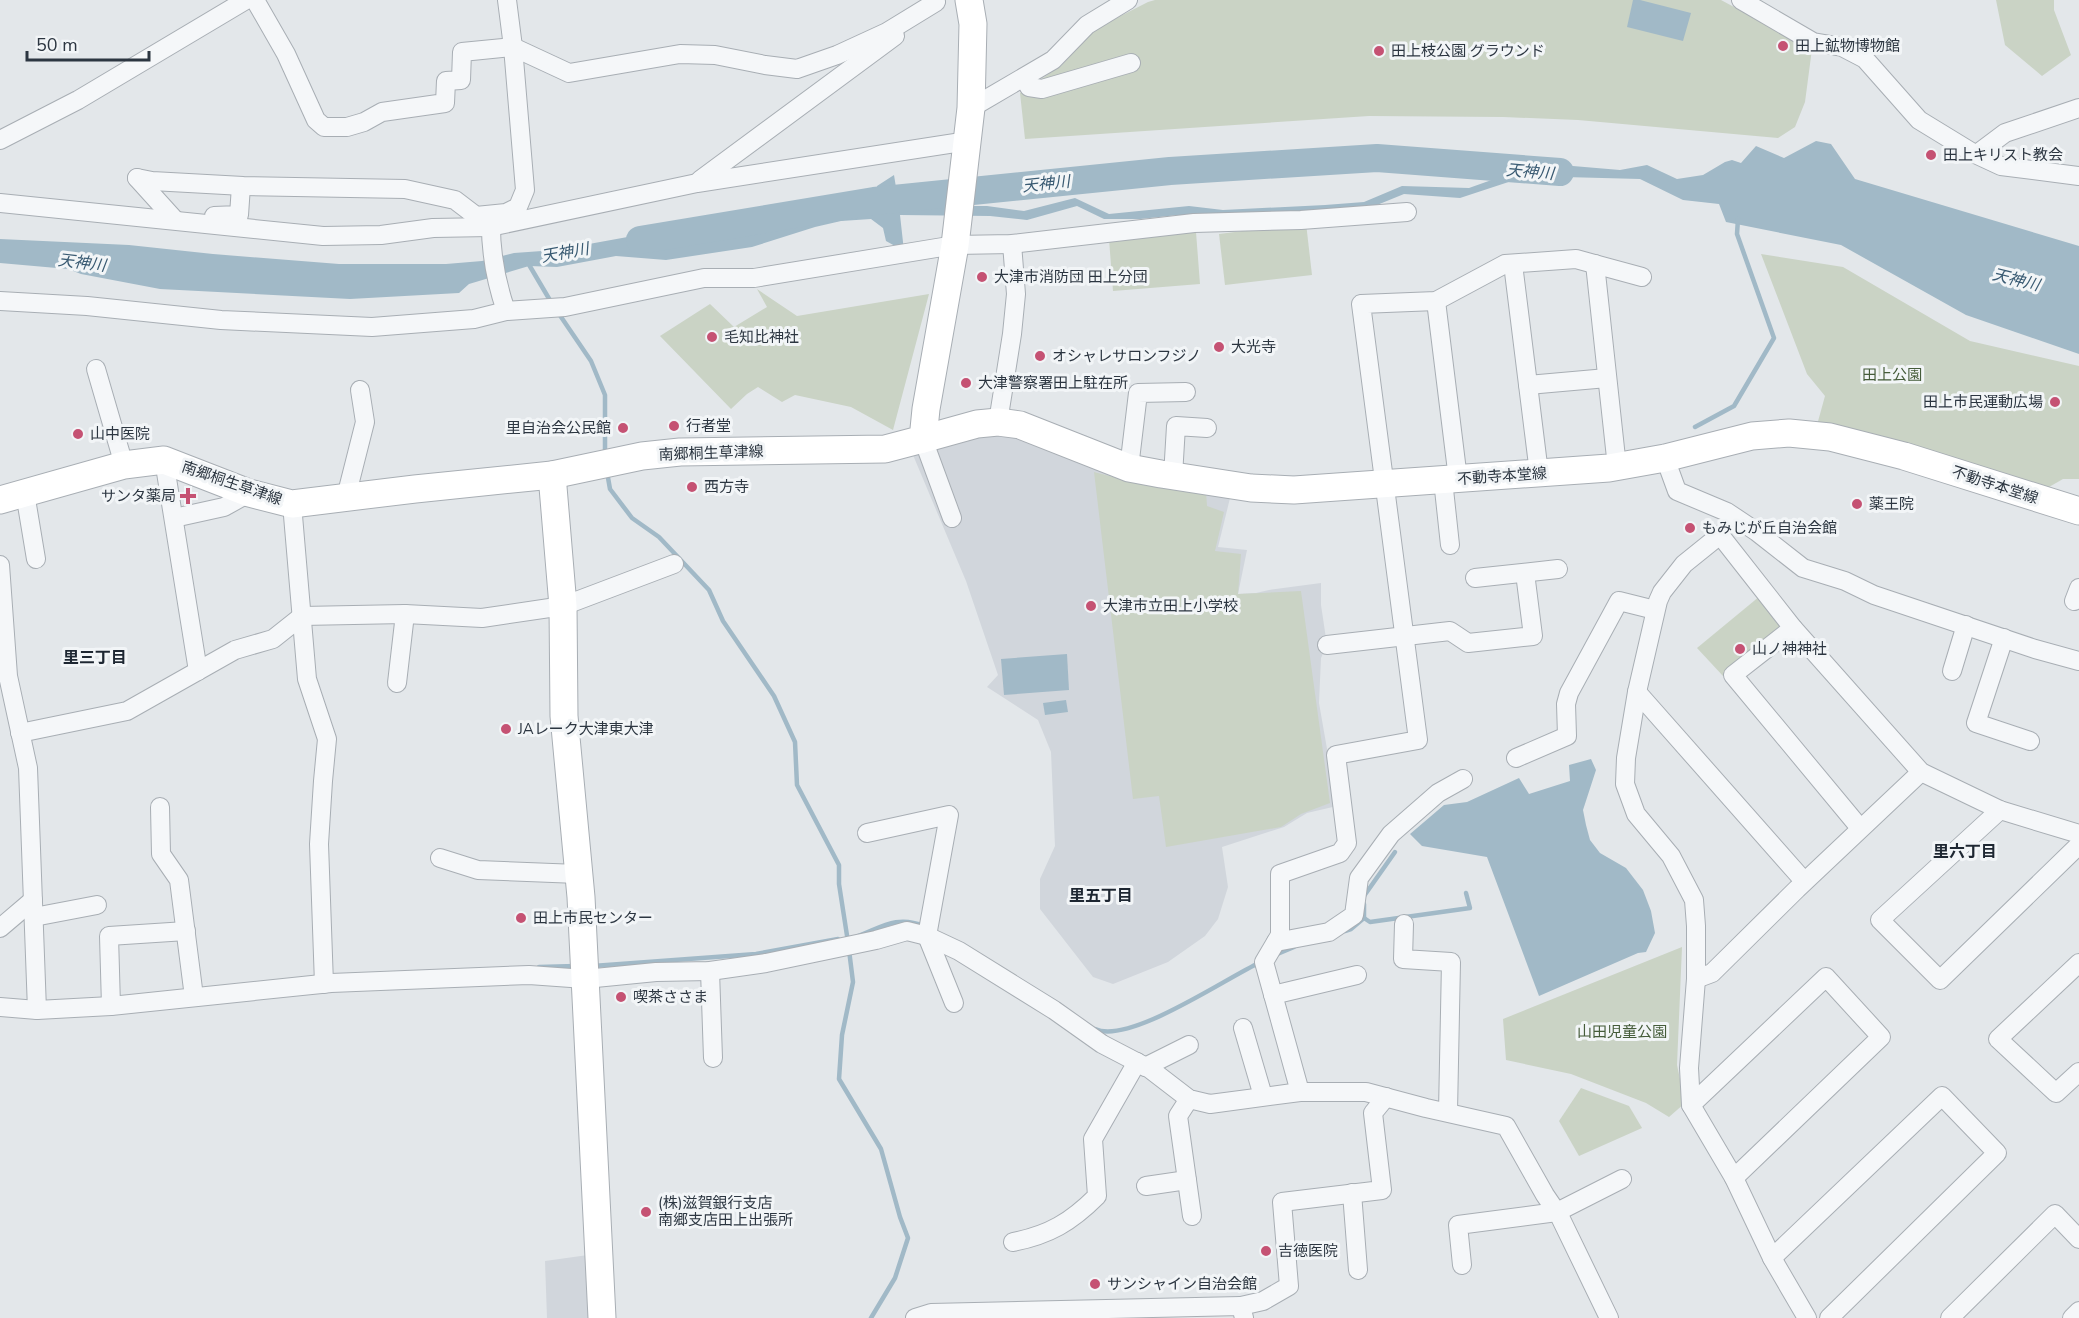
<svg xmlns="http://www.w3.org/2000/svg" width="2079" height="1318" font-family="'Nunito Sans','Noto Sans JP',sans-serif">
<style>
.built{fill:#d1d6dc}
.green{fill:#cad3c5}
.water{fill:#a1b9c7}
.lines{fill:none;stroke-linecap:round;stroke-linejoin:round}
.stream{stroke:#a1b9c7;stroke-width:4.5}
.river{stroke:#a1b9c7;stroke-width:28}
.street-casing{stroke:#a8aeb4;stroke-width:20}
.secondary-casing{stroke:#a8aeb4;stroke-width:29}
.street{stroke:#f5f7f9;stroke-width:18}
.secondary{stroke:#fff;stroke-width:27}
.poi-dot{fill:#c55273;stroke:#f2f5f7;stroke-width:2}
.labels{text-anchor:middle;dominant-baseline:central;stroke-width:6;stroke-linejoin:round;paint-order:stroke}
.poi-label{font-size:15px;fill:#2c3641;stroke:#f2f5f7;text-anchor:start}
.park-label{font-size:15px;fill:#455c3a;stroke:#f2f5f7}
.street-label{font-size:15px;fill:#2c3641;stroke:#f2f5f7}
.water-label{font-size:16px;font-style:italic;fill:#395a72;stroke:#f2f5f7}
.neighbourhood-label{font-size:16px;font-weight:bold;fill:#1e2732;stroke:#f2f5f7}
</style>
<rect width="100%" height="100%" fill="#e3e7ea"/>
<g class="built">
<polygon points="1009,436 1052,450 1231,494 1218,547 1247,550 1238,594 1256,593 1269,590 1321,583 1321,605 1327,645 1321,658 1319,703 1337,806 1307,813 1284,827 1222,847 1228,887 1218,919 1205,936 1168,962 1113,984 1093,977 1040,909 1040,879 1055,846 1051,752 1038,720 987,687 998,675 966,581 913,455 976,437"/>
<polygon points="588,1255 593,1318 547,1318 545,1261"/>
</g>
<g class="green">
<polygon points="1155,0 1721,0 1812,49 1805,102 1795,127 1778,138 1578,120 1503,117 1369,116 1025,139 1020,93 1061,66 1095,29 1148,2"/>
<polygon points="1996,0 2054,0 2054,10 2071,55 2042,76 2005,45"/>
<polygon points="1306,223 1312,275 1225,285 1219,234"/>
<polygon points="1196,232 1200,284 1113,291 1109,239"/>
<polygon points="1761,254 1843,267 1970,341 2079,366 2079,479 2063,479 2049,487 1817,425 1825,396 1807,374"/>
<polygon points="757,289 797,316 929,294 893,430 851,407 795,395 782,402 758,387 747,394 731,409 660,336 710,304 734,327 767,307"/>
<polygon points="1094,472 1149,486 1206,491 1207,506 1224,512 1215,551 1241,554 1238,594 1301,591 1330,803 1301,814 1281,827 1166,847 1159,796 1133,799"/>
<polygon points="1760,596 1783,625 1723,676 1697,648"/>
<polygon points="1682,947 1677,1065 1685,1103 1669,1117 1646,1103 1571,1074 1506,1060 1503,1019"/>
<polygon points="1581,1088 1629,1106 1642,1128 1579,1156 1559,1121"/>
</g>
<g class="water">
<polygon points="1633,0 1640,0 1691,13 1683,41 1627,27"/>
<polygon points="1816,141 1831,144 1855,179 2079,246 2079,354 1966,315 1841,245 1726,222 1719,204 1683,200 1640,179 1527,176 1460,198 1404,194 1377,205 1348,209 1203,217 1178,215 1140,219 1104,219 1077,206 1027,220 990,216 900,215 904,251 886,241 883,228 871,219 841,221 815,227 752,247 666,260 616,256 557,267 529,266 469,284 459,293 350,299 160,289 81,274 68,269 0,263 0,239 129,245 213,254 339,264 446,264 482,261 514,253 556,250 677,228 681,241 734,237 795,220 829,217 877,206 877,186 894,175 899,206 987,206 1024,211 1075,198 1109,214 1189,206 1223,210 1325,205 1364,202 1402,186 1469,188 1528,167 1561,165 1620,170 1647,165 1677,179 1703,175 1725,162 1732,160 1741,163 1756,146 1784,158"/>
<polygon points="1067,654 1069,690 1004,695 1001,659"/>
<polygon points="1066,700 1068,712 1045,715 1043,703"/>
<polygon points="1591,759 1596,770 1583,810 1586,825 1590,840 1600,853 1626,868 1643,890 1651,911 1655,933 1646,952 1638,953 1539,996 1487,857 1422,846 1410,834 1444,805 1467,802 1519,778 1529,794 1570,781 1569,765"/>
</g>
<g class="lines">
<g class="stream">
<polyline points="528,263 551,302"/>
<polyline points="557,311 591,361 605,395 605,455"/>
<polyline points="1695,427 1734,406 1774,338 1737,234 1738,219"/>
<polyline points="607,472 610,489 632,518 659,537 709,590 723,621 774,696 795,742 797,785 839,865 839,884 848,942"/>
<polyline points="1364,896 1395,852"/>
<polyline points="1364,918 1370,922 1470,908 1466,893"/>
<polyline points="1345,931 1351,929 1364,918 1364,904"/>
<path d="M858,936C882,927 897,915 924,926"/>
<polyline points="849,950 853,982 842,1035 839,1079 881,1149 900,1217 908,1238 895,1278 871,1318"/>
<polyline points="1275,955 1294,947"/>
<polyline points="593,966 756,954 838,939"/>
<polyline points="539,967 576,966"/>
<path d="M1095,1029C1129,1045 1226,978 1259,963"/>
</g>
<polyline class="river" points="640,240 874,201 1170,171 1377,158 1560,172"/>
<g class="street-casing">
<g id="street">
<polyline points="255,0 286,54 316,120 324,127 347,127 364,122 382,112 445,103 446,81 461,80 462,52 513,47 569,73 680,54 715,55 765,65 797,69 837,55 887,32 936,2"/>
<polyline points="1741,0 1813,42 1842,47 1865,59 1919,120 1973,153 2001,166 2079,176"/>
<polyline points="1024,78 1029,87 1042,89 1131,63"/>
<polyline points="971,108 1053,60 1087,25 1128,0"/>
<polyline points="0,140 78,100 246,0"/>
<polyline points="1977,154 2005,133 2079,108"/>
<polyline points="137,178 152,181 243,186 405,189 455,200 476,216 506,213 518,207 525,190 513,47 507,0"/>
<polyline points="137,178 175,220"/>
<polyline points="700,180 895,36"/>
<polyline points="0,203 323,236 381,235 433,228 490,227 697,183 968,141"/>
<polyline points="214,216 239,215 241,186"/>
<path d="M491,216C490,247 496,282 506,311"/>
<polyline points="1513,264 1539,473"/>
<polyline points="1595,264 1617,467"/>
<polyline points="0,301 87,306 221,320 372,327 474,319 506,311 565,307 704,278 754,278 955,245 1012,244 1194,223 1301,220 1407,212"/>
<polyline points="1436,301 1458,479"/>
<polyline points="96,369 124,465"/>
<polyline points="1528,385 1607,378"/>
<polyline points="998,422 1012,334 1016,294 1012,244"/>
<polyline points="923,439 952,518"/>
<polyline points="1665,458 1677,491 1727,512 1757,532 1803,568 1845,581 1874,595 2035,649 2079,661"/>
<polyline points="164,460 198,671"/>
<polyline points="1129,468 1138,393 1186,392"/>
<polyline points="1173,476 1176,426 1207,428"/>
<polyline points="1443,480 1450,545"/>
<polyline points="25,493 36,559"/>
<polyline points="346,497 365,422 360,390"/>
<polyline points="292,504 307,679 327,739 323,781 319,844 324,984"/>
<polyline points="174,518 224,507 249,493"/>
<polyline points="0,565 8,676 28,768 37,1010"/>
<polyline points="1475,578 1558,569"/>
<polyline points="2074,601 2079,588"/>
<polyline points="1793,628 1733,675 1860,828"/>
<polyline points="2004,638 1976,723 2030,741"/>
<polyline points="1327,645 1450,631 1468,643 1533,636 1525,573"/>
<polyline points="1952,671 1966,625"/>
<polyline points="397,683 405,614"/>
<polyline points="1637,692 1804,881"/>
<polyline points="20,733 127,711 235,650 273,639 302,616 405,614 482,618 563,606 674,564"/>
<polyline points="1516,758 1567,736 1566,704 1569,693 1619,601 1655,610"/>
<polyline points="160,807 161,854 179,880 194,997"/>
<polyline points="2000,810 1880,920 1940,980 2079,845"/>
<polyline points="867,833 949,815 927,936 954,1003"/>
<polyline points="440,858 478,870 578,874"/>
<polyline points="34,917 97,905"/>
<polyline points="1404,924 1403,959 1451,962 1448,1112"/>
<polyline points="0,928 33,900"/>
<polyline points="1276,942 1329,932 1354,915 1359,878 1391,834 1438,793 1463,779"/>
<polyline points="2079,963 1998,1039 2056,1093 2079,1072"/>
<polyline points="710,971 713,1058"/>
<polyline points="1696,979 1712,973 1797,889 1921,772"/>
<polyline points="1273,995 1357,975"/>
<polyline points="111,1006 109,936 186,931"/>
<polyline points="0,1007 37,1010 111,1006 331,983 529,975 585,979 656,972 710,971 766,963 876,940 907,931 927,936 959,951 1054,1010 1102,1044 1150,1069 1189,1099 1210,1104 1300,1092 1366,1092 1426,1108 1506,1126 1545,1195 1560,1217 1609,1318"/>
<polyline points="1243,1028 1263,1096"/>
<polyline points="1145,1067 1189,1045"/>
<path d="M1300,1092L1264,962L1280,935V874L1340,853L1347,843L1336,755L1418,740C1400,594 1379,450 1361,304L1436,301L1505,264L1576,259L1642,277"/>
<polyline points="1189,1099 1178,1116 1192,1216"/>
<polyline points="1691,1105 1826,977 1881,1037 1734,1178"/>
<polyline points="1146,1186 1187,1180"/>
<polyline points="1352,1193 1358,1270"/>
<path d="M1013,1242C1049,1235 1071,1222 1097,1196L1093,1139L1137,1062"/>
<polyline points="1772,1258 1942,1096 1997,1153 1829,1318"/>
<polyline points="1462,1265 1458,1225 1557,1212 1622,1179"/>
<polyline points="1241,1306 1263,1301 1289,1286 1282,1202 1382,1190 1373,1113 1386,1097"/>
<polyline points="915,1318 931,1313 1241,1306 1244,1318"/>
<polyline points="1807,1318 1772,1258 1734,1178 1691,1105 1689,1068 1696,979 1696,926 1694,900 1671,856 1636,814 1625,784 1626,758 1637,692 1658,601 1662,592 1684,564 1720,535 1793,628 1921,772 2000,810 2079,834"/>
<polyline points="1950,1318 2055,1214 2079,1239"/>
<polyline points="2072,1318 2079,1311"/>
</g>
</g>
<g class="secondary-casing">
<g id="secondary">
<polyline points="923,439 977,424 998,422 1020,425 1129,468 1161,474 1251,488 1294,490 1609,468 1665,458 1752,436 1789,433 1830,437 1904,456 2079,511"/>
<polyline points="552,475 563,606 564,716 581,897 602,1318"/>
<polyline points="0,500 124,465 164,460 249,493 292,504 415,489 552,475 642,456 680,452 885,449 923,439 926,409 955,245 971,108 973,24 969,0"/>
</g>
</g>
<use href="#street" class="street"/>
<use href="#secondary" class="secondary"/>
</g>
<g class="poi-dot">
<circle cx="1783" cy="46" r="6"/>
<circle cx="1379" cy="51" r="6"/>
<circle cx="1931" cy="155" r="6"/>
<circle cx="982" cy="277" r="6"/>
<circle cx="712" cy="337" r="6"/>
<circle cx="1219" cy="347" r="6"/>
<circle cx="1040" cy="356" r="6"/>
<circle cx="966" cy="383" r="6"/>
<circle cx="2055" cy="402" r="6"/>
<circle cx="674" cy="426" r="6"/>
<circle cx="623" cy="428" r="6"/>
<circle cx="78" cy="434" r="6"/>
<circle cx="692" cy="487" r="6"/>
<path d="M185 487h6v6h6v6h-6v6h-6v-6h-6v-6h6z"/>
<circle cx="1857" cy="504" r="6"/>
<circle cx="1690" cy="528" r="6"/>
<circle cx="1091" cy="606" r="6"/>
<circle cx="1740" cy="649" r="6"/>
<circle cx="506" cy="729" r="6"/>
<circle cx="521" cy="918" r="6"/>
<circle cx="621" cy="997" r="6"/>
<circle cx="646" cy="1212" r="6"/>
<circle cx="1266" cy="1251" r="6"/>
<circle cx="1095" cy="1284" r="6"/>
</g>
<g class="labels">
<g class="poi-label">
<text x="1795" y="46">田上鉱物博物館</text>
<text x="1391" y="51">田上枝公園 グラウンド</text>
<text x="1943" y="155">田上キリスト教会</text>
<text x="994" y="277">大津市消防団 田上分団</text>
<text x="724" y="337">毛知比神社</text>
<text x="1231" y="347">大光寺</text>
<text x="1052" y="356">オシャレサロンフジノ</text>
<text x="978" y="383">大津警察署田上駐在所</text>
<text x="2043" y="402" text-anchor="end">田上市民運動広場</text>
<text x="686" y="426">行者堂</text>
<text x="611" y="428" text-anchor="end">里自治会公民館</text>
<text x="90" y="434">山中医院</text>
<text x="704" y="487">西方寺</text>
<text x="176" y="496" text-anchor="end">サンタ薬局</text>
<text x="1869" y="504">薬王院</text>
<text x="1702" y="528">もみじが丘自治会館</text>
<text x="1103" y="606">大津市立田上小学校</text>
<text x="1752" y="649">山ノ神神社</text>
<text x="518" y="729">JAレーク大津東大津</text>
<text x="533" y="918">田上市民センター</text>
<text x="633" y="997">喫茶ささま</text>
<text x="658" y="1203">(株)滋賀銀行支店<tspan x="658" dy="17">南郷支店田上出張所</tspan></text>
<text x="1278" y="1251">吉徳医院</text>
<text x="1107" y="1284">サンシャイン自治会館</text>
</g>
<g class="park-label">
<text x="1892" y="375">田上公園</text>
<text x="1622" y="1032">山田児童公園</text>
</g>
<g class="street-label">
<text transform="translate(711 453) rotate(-2)">南郷桐生草津線</text>
<text transform="translate(1502 476) rotate(-4)">不動寺本堂線</text>
<text transform="translate(232 483) rotate(19)">南郷桐生草津線</text>
<text transform="translate(1995 485) rotate(18)">不動寺本堂線</text>
</g>
<g class="water-label">
<text transform="translate(1530 172) rotate(5)">天神川</text>
<text transform="translate(1046 184) rotate(-6)">天神川</text>
<text transform="translate(565 253) rotate(-10)">天神川</text>
<text transform="translate(82 263) rotate(7)">天神川</text>
<text transform="translate(2016 280) rotate(14)">天神川</text>
</g>
<g class="neighbourhood-label">
<text x="95" y="658">里三丁目</text>
<text x="1965" y="852">里六丁目</text>
<text x="1101" y="896">里五丁目</text>
</g>
</g>
<path d="M27 51v9h122v-9" fill="none" stroke="#2c3641" stroke-width="3"/>
<text x="36" y="51" font-size="18" fill="#2c3641" stroke="#f2f5f7" stroke-width="4.5" paint-order="stroke">50 m</text>
</svg>
